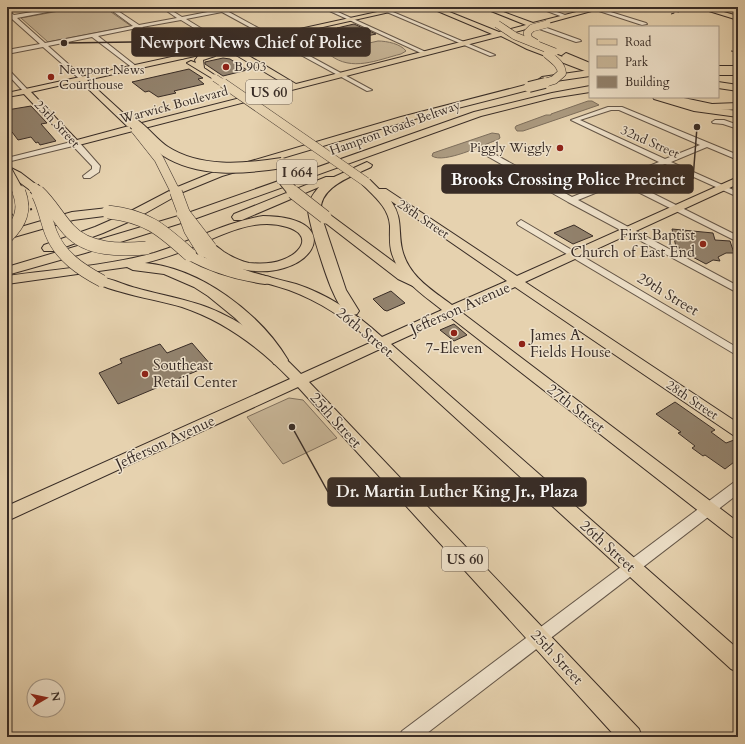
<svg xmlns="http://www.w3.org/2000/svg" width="745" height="744" font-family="Cardo,serif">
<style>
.green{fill:#c8b698;stroke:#80715f}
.water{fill:#ab9a80;stroke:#7d6e5c}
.building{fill:#92826d;stroke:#382c26}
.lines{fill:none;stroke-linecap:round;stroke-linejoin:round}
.minor-casing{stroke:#645648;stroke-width:2}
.major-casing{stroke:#382c26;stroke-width:2}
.highway-casing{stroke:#382c26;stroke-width:2}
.minor{fill:#efe2cb;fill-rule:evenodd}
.major{fill:#e6d2af;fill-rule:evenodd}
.highway{fill:#e6d2af;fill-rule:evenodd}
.rail-far1{stroke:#382c26;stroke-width:1;stroke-dasharray:3.5 3.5;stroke-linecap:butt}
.rail{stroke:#382c26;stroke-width:2;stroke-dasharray:6 6;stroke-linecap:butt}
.major-bridge-far2-casing{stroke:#382c26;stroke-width:8;stroke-linecap:butt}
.major-bridge-far1-casing{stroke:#382c26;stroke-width:10;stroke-linecap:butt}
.major-bridge-casing{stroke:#382c26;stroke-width:13;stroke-linecap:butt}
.highway-bridge-far2-casing{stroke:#382c26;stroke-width:9;stroke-linecap:butt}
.highway-bridge-far1-casing{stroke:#382c26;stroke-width:12;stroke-linecap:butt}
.highway-bridge-casing{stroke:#382c26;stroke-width:14;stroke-linecap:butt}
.major-bridge-far2{stroke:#e6d2af;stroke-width:7}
.major-bridge-far1{stroke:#e6d2af;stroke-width:9}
.major-bridge{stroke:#e6d2af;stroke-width:12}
.highway-bridge-far2{stroke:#e6d2af;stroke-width:8}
.highway-bridge-far1{stroke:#e6d2af;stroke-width:10}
.highway-bridge{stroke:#e6d2af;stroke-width:13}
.poi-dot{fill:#8f2418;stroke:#efe2cb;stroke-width:1.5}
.labels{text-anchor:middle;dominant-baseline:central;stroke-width:3;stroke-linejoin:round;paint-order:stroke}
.far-poi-label{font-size:13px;fill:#382c26;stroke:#efe2cb;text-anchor:start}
.far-street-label{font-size:13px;fill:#382c26;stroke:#efe2cb}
.shield{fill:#efe2cb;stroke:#6f6358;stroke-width:1}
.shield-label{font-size:14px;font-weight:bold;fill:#382c26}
.poi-label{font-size:15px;fill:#382c26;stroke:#efe2cb;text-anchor:start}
.street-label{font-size:15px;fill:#382c26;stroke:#efe2cb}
.leader{fill:none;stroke:#382c26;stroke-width:1.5}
.callout-dot{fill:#382c26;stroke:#efe2cb;stroke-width:1.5}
.callout{fill:#382c26;stroke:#382c26;stroke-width:1.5}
.callout-label{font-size:16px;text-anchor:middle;font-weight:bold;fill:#fff}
</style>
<rect width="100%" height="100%" fill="#e6d2af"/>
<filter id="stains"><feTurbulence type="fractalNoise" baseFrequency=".005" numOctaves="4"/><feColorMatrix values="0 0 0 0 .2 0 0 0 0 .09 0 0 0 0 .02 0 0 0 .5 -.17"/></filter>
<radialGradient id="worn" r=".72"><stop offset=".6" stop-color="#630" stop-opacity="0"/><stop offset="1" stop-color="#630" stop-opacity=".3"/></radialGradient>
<g class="green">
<polygon points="81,7 104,7 131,26 48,42 21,18"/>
<path d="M378,41C387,41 401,44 406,51L401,54C377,60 352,72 330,55L334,51Z"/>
<polygon points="289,398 303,400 337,438 283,464 247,417"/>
</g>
<g class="water">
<polygon points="588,101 592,101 599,105 523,131 517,131 515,128 516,126 546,115 551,115 551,114"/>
<path d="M492,133L499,134L500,138L497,140C483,145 444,164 432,156L433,153Z"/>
</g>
<g class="building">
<polygon points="354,24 376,34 313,48 318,50 309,53 284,39 303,35 307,37 340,30 337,28"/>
<polygon points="223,58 230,59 247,70 223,76 205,64 205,62"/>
<polygon points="189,69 203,78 198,79 204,84 174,91 176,93 158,97 149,91 145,92 132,82"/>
<polygon points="31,106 47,123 41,124 56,141 40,145 38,142 36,143 31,137 18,140 12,132 9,133 7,130 7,110"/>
<polygon points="574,225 593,236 573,244 554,233"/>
<polygon points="672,229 713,233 715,240 730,241 734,253 726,253 718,257 720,261 713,260 706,264 687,254 686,251 679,250 679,247 676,247"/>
<polygon points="391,291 405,303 387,311 384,310 373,299"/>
<polygon points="454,324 467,335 454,341 440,330"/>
<polygon points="192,343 211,365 118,404 99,373 122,363 120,359 160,344 167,353"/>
<polygon points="675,402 715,430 711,432 726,443 734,440 738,444 738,459 725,469 705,455 703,456 692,448 695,446 678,433 681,432 656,414"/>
</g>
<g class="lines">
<g class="minor-casing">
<g id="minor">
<polygon points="62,7 73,7 17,18 45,43 133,26 107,7 112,7 139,25 177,18 161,7 166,7 182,17 218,10 220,8 223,9 242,7 227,11 372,90 367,91 222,12 186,19 230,46 231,47 228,49 181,20 142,27 184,56 184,58 182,59 137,28 98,36 136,66 136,68 134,69 92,37 48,46 84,78 85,79 82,81 43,47 7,54 7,50 40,44 12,19 7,19 7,17 9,16 7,15 7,10 14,15"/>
<polygon points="321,7 327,7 428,53 423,54"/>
<polygon points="375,7 381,7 495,55 490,56"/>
<polygon points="536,7 543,7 568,16 563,17"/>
<polygon points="601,9 646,23 647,24 642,25 599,11 599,10"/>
<polygon points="533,23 580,40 581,41 576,42 531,26 530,25"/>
<polygon points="7,68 28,90 28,92 24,92 7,74"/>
<path d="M608,107H622L738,155V160L707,147L671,162L738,192V197L665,164L626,180L738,236V242L620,183L578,200L738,286V293L568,202L480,152L481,150H487L572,197L659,162L571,120ZM611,110H619L700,145L665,159L580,120Z"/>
<polygon points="715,120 724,120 738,125 738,129 723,124 713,123 712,122"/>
<polygon points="75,141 78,141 100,166 99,172 90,178 84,178 83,176 92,169 92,166 73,146 7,162 7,158"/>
<polygon points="521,220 738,348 738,356 518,225 517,223"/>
<polygon points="738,482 738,494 422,737 399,737 402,731 733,483"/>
</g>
</g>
<g class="major-casing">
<g id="major">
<path d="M400,7H412L234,47L296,84L492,34L428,7H437L499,32L526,25L481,7H490L533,23L596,7H606L508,34L533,45L590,68V73L527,49L501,36L75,146L72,145L24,94L7,97V93ZM226,49L288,86L134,125L133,122L87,80L204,54L199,55L195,60L196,63L191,61L187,63L215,80L219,78L204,68L203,60L215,56L216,54L213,52ZM80,81L127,126H129L77,140L31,92Z"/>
<polygon points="696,7 706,7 738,16 738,20"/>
<rect x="718" y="71" width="20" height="4"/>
<polygon points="653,97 666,97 695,106 738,111 738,117 694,111 654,99"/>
<polygon points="7,166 21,173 38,186 39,188 38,190 30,190 7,173"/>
<path d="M738,177V184L525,282L738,423V437L733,435L515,287L461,312L738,522V539L732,537L450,317L391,344L738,649V672L731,669L380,349L309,382L639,729L642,737H616L298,387L7,521V506L290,379C259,347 224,321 182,307C157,300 132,296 108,288L98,284L96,281L98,278C107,276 126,286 136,288C160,295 186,299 209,308C245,322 275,347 301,374L372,342C348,320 319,301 289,290C256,279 227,276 199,253L197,251L199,249C209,246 221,260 231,264C252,274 274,278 296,284C327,294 358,315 382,337L442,310C421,293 401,281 392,254C389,245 390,236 390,226C389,208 375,197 362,184L361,182L362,180H370L379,189H386L517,276ZM391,201L507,281L452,305C432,290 408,276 402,249C398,230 403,218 391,201Z"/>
</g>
</g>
<g class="highway-casing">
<g id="highway">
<polygon points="566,53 590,63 590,69 563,58 562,56"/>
<rect x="718" y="66" width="20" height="6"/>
<polygon points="590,70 590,76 542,83 538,80 542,77"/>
<polygon points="718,82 738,85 738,91 718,88"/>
<polygon points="529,84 534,87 532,89 407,121 222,176 183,192 135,219 103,233 54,251 44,251 42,248 44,245 95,227 127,213 175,188 214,172 401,117"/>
<polygon points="590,86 590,92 552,98 481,116 194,219 85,253 7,275 7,267 185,214 474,112 552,93"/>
<path d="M665,97H679L712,104L738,103V109C722,111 676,109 665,97Z"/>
<path d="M124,114L138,123L137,125C130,127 123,122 119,117L121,115Z"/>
<path d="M367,162L372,165L371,167C351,177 317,187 321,214H329L422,283L420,286L415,287L398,279L323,221L346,290L359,311L357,314C353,315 349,316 346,313C340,307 336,299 333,292C327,280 306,216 308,206C310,198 314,193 319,187L242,220H234L232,217L234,214L326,177H334Z"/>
<polygon points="108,208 112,209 114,212 112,215 73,220 7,239 7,231 72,212"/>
<path d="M263,216C354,217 309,287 237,268C226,265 211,258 203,248L205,245C208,244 211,244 214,245C218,247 221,250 224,252C232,257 240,261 249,263C260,264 272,264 282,260C302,253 313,235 287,227C253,216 219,237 188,249C174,255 160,259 145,263C200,268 260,313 288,360L286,364L280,365L274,364L263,346L235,318L208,296L194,287L164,274L133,270L127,267L7,284V276C56,269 106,266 154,253C191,242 224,222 263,216Z"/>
<path d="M190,251L231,269L270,277L272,280L270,283L265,284C236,280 210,272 185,258L183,255L185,252Z"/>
</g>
</g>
<use href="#minor" class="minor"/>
<use href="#major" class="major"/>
<use href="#highway" class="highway"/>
<g class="rail-far1">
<polyline points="671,14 695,7"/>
<polyline points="731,51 738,52"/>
</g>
<polyline class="rail" points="7,216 32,209"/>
<g class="major-bridge-far2-casing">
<g id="major-bridge-far2">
<polyline points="497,24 515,36 555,52"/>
<polyline points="536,43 529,39 527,33 532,28 547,24"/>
<polyline points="215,78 224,84"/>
</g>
</g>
<g class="major-bridge-far1-casing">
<g id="major-bridge-far1">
<polyline points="223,83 366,182"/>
<polyline points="136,130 159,159 176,193"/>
</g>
</g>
<g class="major-bridge-casing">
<g id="major-bridge">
<polyline points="176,192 190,230 203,251"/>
<path d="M38,195C44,207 46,220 51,233C60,256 81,270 102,281"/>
</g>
</g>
<g class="highway-bridge-far2-casing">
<path id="highway-bridge-far2" d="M541,84L554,80L562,73C561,64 554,60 547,54"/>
</g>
<g class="highway-bridge-far1-casing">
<g id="highway-bridge-far1">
<polyline points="529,87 545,83"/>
<path d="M133,123C145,131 153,143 165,151C199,173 244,169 282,163"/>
<polyline points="291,166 285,175 285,182 294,193"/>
<polyline points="7,171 19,193"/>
<polyline points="34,188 39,193"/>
</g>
</g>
<g class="highway-bridge-casing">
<g id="highway-bridge">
<path d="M38,192C50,203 58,218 69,230C88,251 121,250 146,248"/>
<polyline points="293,192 325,217"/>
<path d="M108,212C147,216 162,230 190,255"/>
<polyline points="183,213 210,248"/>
<path d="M7,236C20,223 26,210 19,192"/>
</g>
</g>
<use href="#major-bridge-far2" class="major-bridge-far2"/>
<use href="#major-bridge-far1" class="major-bridge-far1"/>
<use href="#major-bridge" class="major-bridge"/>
<use href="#highway-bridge-far2" class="highway-bridge-far2"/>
<use href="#highway-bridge-far1" class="highway-bridge-far1"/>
<use href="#highway-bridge" class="highway-bridge"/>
</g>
<g class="poi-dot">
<circle cx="226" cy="67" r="4"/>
<circle cx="51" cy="77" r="4"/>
<circle cx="560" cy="148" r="4"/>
<circle cx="703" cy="244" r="4"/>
<circle cx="454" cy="333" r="4"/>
<circle cx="522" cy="344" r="4"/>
<circle cx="145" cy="374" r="4"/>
</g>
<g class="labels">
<g class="far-poi-label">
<text x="234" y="67">B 903</text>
<text x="59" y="70">Newport News<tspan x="59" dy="15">Courthouse</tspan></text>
<text x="552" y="148" text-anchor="end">Piggly Wiggly</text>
</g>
<g class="far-street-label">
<text transform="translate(174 105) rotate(-15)">Warwick Boulevard</text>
<text transform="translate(57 124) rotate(47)">25th Street</text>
<text transform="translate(395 128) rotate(-20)">Hampton Roads Beltway</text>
<text transform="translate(650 142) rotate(24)">32nd Street</text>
<text transform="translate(423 219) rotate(34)">28th Street</text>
<text transform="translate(692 400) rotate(34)">28th Street</text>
</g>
<g class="shield">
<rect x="246" y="80" width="46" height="24" rx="3"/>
<rect x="277" y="160" width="40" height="24" rx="3"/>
<rect x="442" y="547" width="46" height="24" rx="3"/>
</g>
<g class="shield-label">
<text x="269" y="92">US 60</text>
<text x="297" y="172">I 664</text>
<text x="465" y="559">US 60</text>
</g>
<g class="poi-label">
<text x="695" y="235" text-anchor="end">First Baptist<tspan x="695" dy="17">Church of East End</tspan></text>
<text x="530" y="335">James A.<tspan x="530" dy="17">Fields House</tspan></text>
<text x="454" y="348" text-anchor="middle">7-Eleven</text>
<text x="153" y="365">Southeast<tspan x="153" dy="17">Retail Center</tspan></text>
</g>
<g class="street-label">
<text transform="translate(668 294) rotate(31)">29th Street</text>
<text transform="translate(460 308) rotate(-24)">Jefferson Avenue</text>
<text transform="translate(365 332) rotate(39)">26th Street</text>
<text transform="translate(576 408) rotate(38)">27th Street</text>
<text transform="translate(336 420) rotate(48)">25th Street</text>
<text transform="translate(165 442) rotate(-25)">Jefferson Avenue</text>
<text transform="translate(608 546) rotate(42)">26th Street</text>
<text transform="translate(557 657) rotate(47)">25th Street</text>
</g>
</g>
<path class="leader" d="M64 43L132 42M697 127L693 179M292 427L328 492"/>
<g class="callout-dot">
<circle cx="64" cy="43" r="4"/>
<circle cx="697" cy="127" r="4"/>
<circle cx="292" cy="427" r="4"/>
</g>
<g class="callout">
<rect x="132" y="28" width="238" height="28" rx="4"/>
<rect x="442" y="165" width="251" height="28" rx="4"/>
<rect x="328" y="478" width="258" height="28" rx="4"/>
</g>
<g class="callout-label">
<text x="251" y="48">Newport News Chief of Police</text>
<text x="568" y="185">Brooks Crossing Police Precinct</text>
<text x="457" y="497">Dr. Martin Luther King Jr., Plaza</text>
</g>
<rect width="745" height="744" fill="none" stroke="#e6d2af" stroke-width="24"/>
<rect x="8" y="8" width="729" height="728" fill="none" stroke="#382c26" stroke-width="2"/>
<rect x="12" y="12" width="721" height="720" fill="none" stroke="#382c26"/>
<rect x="589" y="26" width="130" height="72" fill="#efe2cb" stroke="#a69989"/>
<rect x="597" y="39" width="20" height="6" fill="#e6d2af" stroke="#a69989"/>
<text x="625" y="46" font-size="12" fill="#382c26">Road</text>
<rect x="597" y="56" width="20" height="12" fill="#c8b698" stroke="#a69989"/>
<text x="625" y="66" font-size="12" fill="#382c26">Park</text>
<rect x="597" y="76" width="20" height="12" fill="#92826d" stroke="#a69989"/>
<text x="625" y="86" font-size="12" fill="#382c26">Building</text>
<g transform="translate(46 698) rotate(81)"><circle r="19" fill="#efe2cb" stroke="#a69989"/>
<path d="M0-3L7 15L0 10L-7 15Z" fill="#8f2418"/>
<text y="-6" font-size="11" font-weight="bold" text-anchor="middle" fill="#382c26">N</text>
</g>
<rect width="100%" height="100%" filter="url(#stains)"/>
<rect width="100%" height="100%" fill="url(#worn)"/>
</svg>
